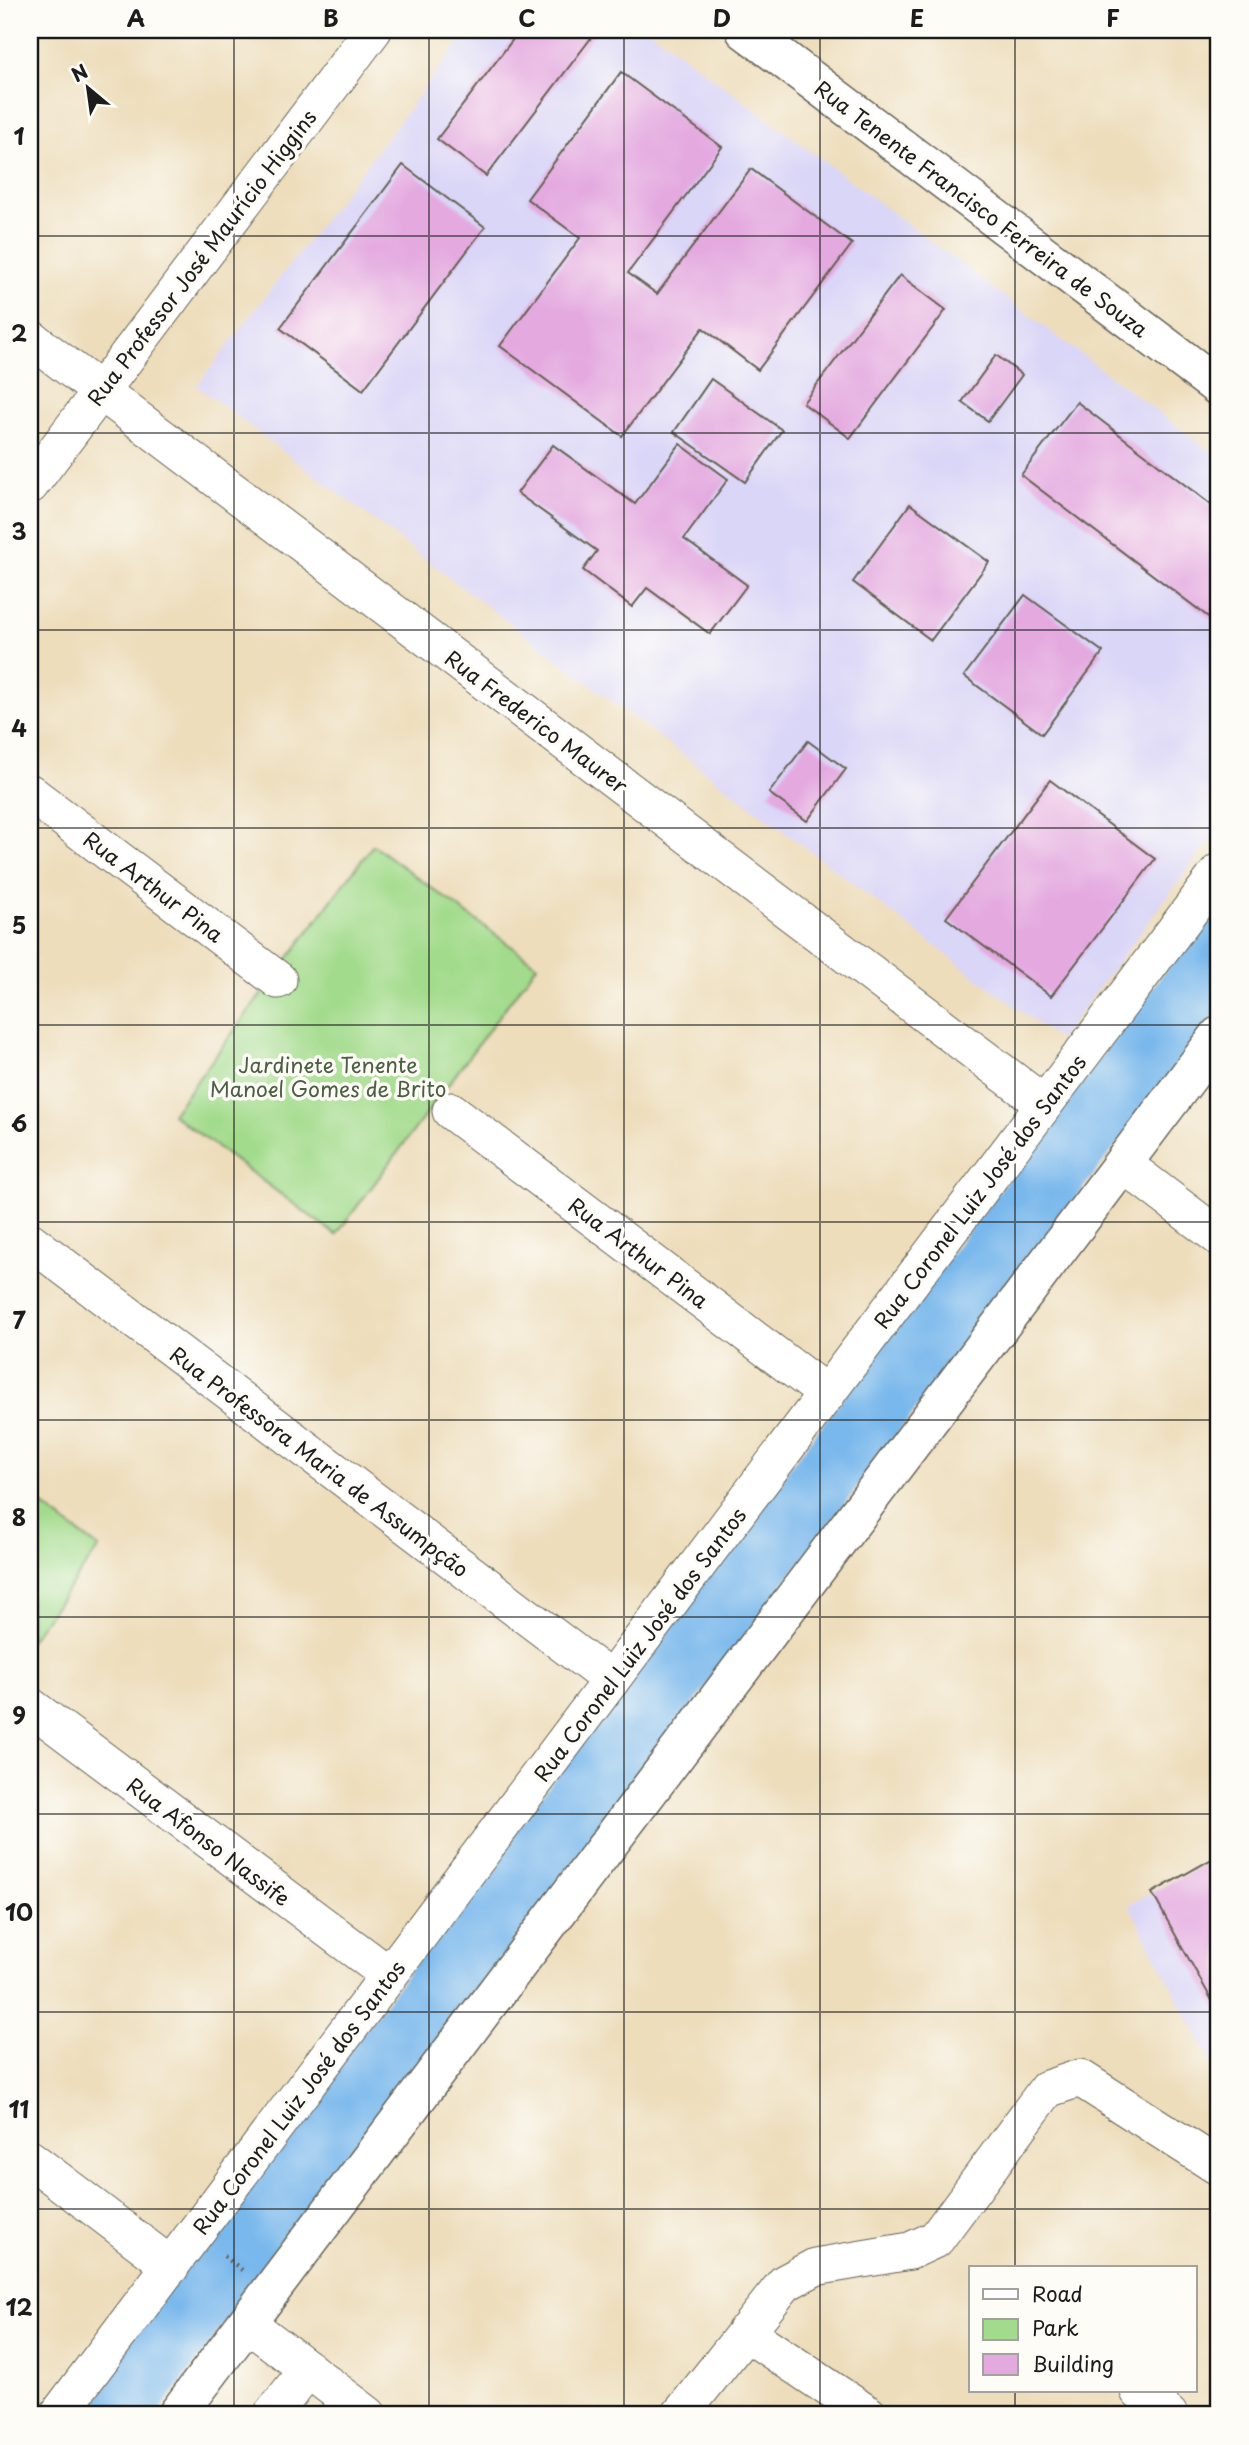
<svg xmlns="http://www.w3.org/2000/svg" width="1249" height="2445" font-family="'Playpen Sans',sans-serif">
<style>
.built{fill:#dad6f7}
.green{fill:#a3db8c;stroke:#607c54;stroke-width:2}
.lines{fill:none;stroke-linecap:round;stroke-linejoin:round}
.river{stroke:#79b8ec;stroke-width:66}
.building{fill:#e4aae0}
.minor-casing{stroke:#656054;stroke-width:39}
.major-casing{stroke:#656054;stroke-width:41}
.path{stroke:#656054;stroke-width:4.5;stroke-dasharray:2 5;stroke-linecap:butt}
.minor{stroke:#fff;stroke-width:37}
.major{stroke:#fff;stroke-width:38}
.grid{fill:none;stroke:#1c1c1c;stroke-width:2;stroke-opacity:0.55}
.labels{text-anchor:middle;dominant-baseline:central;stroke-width:7;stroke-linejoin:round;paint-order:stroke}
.street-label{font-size:21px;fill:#1c1c1c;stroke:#fdfcf7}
.park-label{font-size:21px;fill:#4b5f43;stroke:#fdfcf7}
.neatline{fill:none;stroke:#1c1c1c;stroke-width:2.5}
.grid-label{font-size:23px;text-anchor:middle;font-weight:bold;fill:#1c1c1c}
</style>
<rect width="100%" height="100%" fill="#fdfcf7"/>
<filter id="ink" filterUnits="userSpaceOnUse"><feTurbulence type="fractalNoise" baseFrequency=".0143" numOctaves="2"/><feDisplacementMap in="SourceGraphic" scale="14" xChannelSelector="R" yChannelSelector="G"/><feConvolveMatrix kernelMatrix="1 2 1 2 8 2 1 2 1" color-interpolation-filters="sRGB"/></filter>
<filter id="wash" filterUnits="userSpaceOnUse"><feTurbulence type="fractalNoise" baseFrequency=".00686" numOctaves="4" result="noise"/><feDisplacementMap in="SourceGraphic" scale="28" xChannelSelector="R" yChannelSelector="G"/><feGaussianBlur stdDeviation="1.57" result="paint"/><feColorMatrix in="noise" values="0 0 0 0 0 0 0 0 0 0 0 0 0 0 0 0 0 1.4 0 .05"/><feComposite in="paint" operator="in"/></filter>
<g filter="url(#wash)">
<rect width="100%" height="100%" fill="#edddbb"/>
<g class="built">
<polygon points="469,30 649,30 1219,458 1219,828 1059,1040 197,386"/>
<polygon points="1219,1855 1219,2076 1129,1905"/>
</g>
<g class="green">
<polygon points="373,845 537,965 336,1235 172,1114"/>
<polygon points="30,1496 99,1548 30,1640"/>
</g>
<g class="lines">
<polyline class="river" points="115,2415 1219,954"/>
</g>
<g id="blocks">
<g class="building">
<polygon points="520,30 588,30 594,34 486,176 437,139"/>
<polygon points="621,72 722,147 628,273 657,294 751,169 852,244 758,370 703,328 622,436 500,346 580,238 527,199"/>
<polygon points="403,165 485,227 363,390 280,328"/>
<polygon points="900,275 946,310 850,438 803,403"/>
<polygon points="996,355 1022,375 988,421 962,402"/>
<polygon points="711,379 782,430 745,482 674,432"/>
<polygon points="1077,402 1219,511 1219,617 1215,622 1021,475"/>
<polygon points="680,444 728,479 684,539 747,585 710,634 647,588 632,607 583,570 597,551 517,493 553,445 635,504"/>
<polygon points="910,504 989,562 931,640 853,582"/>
<polygon points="1025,595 1103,652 1042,734 964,676"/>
<polygon points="808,741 846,769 807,821 769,793"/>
<polygon points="1050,780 1155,859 1051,996 946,918"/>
<polygon points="1219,1855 1219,2013 1152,1893"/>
</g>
</g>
</g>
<g filter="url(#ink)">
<use href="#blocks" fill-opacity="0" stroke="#656054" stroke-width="2"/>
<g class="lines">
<g class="minor-casing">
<g id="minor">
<polyline points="30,338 1044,1104"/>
<polyline points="30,485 373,30"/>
<polyline points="30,793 278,980"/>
<polyline points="451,1111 827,1394"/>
<polyline points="1123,1164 1219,1237"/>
<polyline points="30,1241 611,1680"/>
<polyline points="30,1706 389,1975"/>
<polyline points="30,2159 171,2266"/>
<polyline points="247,2323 368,2415"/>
<polyline points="745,2332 869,2415"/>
<polyline points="1139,2391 1169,2415"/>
<polyline points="58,2415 1219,872"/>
<polyline points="272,2415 308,2369"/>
<polyline points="680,2415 785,2283 815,2267 910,2251 936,2239 1047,2089 1080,2078 1219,2167"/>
</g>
</g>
<g class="major-casing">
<g id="major">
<polyline points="745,30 1219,387"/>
<polyline points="177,2415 1219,1036"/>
</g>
</g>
<polyline class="path" points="224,2256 242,2270"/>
<use href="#minor" class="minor"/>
<use href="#major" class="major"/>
</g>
</g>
<path class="grid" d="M234,30V2415M429,30V2415M624,30V2415M820,30V2415M1015,30V2268M30,236H1219M30,433H1219M30,630H1219M30,828H1219M30,1025H1219M30,1222H1219M30,1420H1219M30,1617H1219M30,1814H1219M30,2012H1219M30,2209H1219M1015,2391V2415"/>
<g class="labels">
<g class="street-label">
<text transform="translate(982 208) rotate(37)">Rua Tenente Francisco Ferreira de Souza</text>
<text transform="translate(201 257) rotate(-53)">Rua Professor José Maurício Higgins</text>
<text transform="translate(537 721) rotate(37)">Rua Frederico Maurer</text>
<text transform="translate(154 886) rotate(37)">Rua Arthur Pina</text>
<text transform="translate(979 1191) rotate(-53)">Rua Coronel Luiz José dos Santos</text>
<text transform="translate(639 1252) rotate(37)">Rua Arthur Pina</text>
<text transform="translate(320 1461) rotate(37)">Rua Professora Maria de Assumpção</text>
<text transform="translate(639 1644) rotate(-53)">Rua Coronel Luiz José dos Santos</text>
<text transform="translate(209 1841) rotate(37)">Rua Afonso Nassife</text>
<text transform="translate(298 2097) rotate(-53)">Rua Coronel Luiz José dos Santos</text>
</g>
<g class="park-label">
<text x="328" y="1064">Jardinete Tenente<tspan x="328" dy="24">Manoel Gomes de Brito</tspan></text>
</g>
</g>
<rect width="1249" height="2445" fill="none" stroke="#fdfcf7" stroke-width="77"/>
<rect x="969" y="2266" width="228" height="126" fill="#fdfcf7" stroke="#a3a29f" stroke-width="2"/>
<rect x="983" y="2289" width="35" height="10" fill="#ffffff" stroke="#a3a29f" stroke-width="2"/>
<text x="1032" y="2302" font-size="21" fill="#1c1c1c">Road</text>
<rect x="983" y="2319" width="35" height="21" fill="#a3db8c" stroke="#a3a29f" stroke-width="2"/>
<text x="1032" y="2336" font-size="21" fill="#1c1c1c">Park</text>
<rect x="983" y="2354" width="35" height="21" fill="#e4aae0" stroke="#a3a29f" stroke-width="2"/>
<text x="1032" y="2372" font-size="21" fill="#1c1c1c">Building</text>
<g transform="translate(88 88) rotate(331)" stroke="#fdfcf7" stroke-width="5" paint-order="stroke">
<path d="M0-5L12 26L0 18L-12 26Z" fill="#1c1c1c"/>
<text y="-10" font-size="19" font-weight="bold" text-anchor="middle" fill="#1c1c1c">N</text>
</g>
<rect x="38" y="38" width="1172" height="2368" class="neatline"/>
<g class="grid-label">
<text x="136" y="27">A</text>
<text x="331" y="27">B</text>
<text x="527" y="27">C</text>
<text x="722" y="27">D</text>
<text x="917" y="27">E</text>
<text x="1113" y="27">F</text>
<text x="19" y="145">1</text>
<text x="19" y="342">2</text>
<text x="19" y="540">3</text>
<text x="19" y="737">4</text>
<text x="19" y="934">5</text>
<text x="19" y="1132">6</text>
<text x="19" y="1329">7</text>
<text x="19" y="1526">8</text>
<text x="19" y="1724">9</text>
<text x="19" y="1921">10</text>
<text x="19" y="2118">11</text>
<text x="19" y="2316">12</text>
</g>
</svg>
